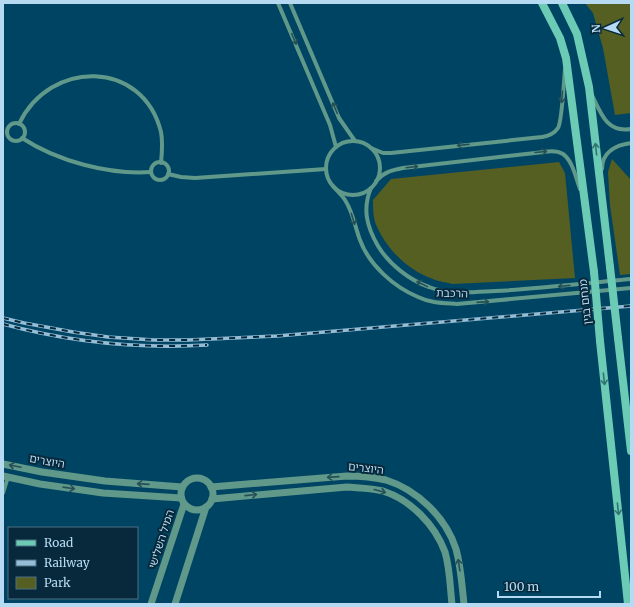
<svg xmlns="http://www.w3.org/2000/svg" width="634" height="607" font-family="Merriweather,'Noto Sans Hebrew',serif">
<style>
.green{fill:#565f22}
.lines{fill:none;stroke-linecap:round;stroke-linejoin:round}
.minor{stroke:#60998a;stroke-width:4}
.tertiary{stroke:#60998a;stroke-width:7}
.secondary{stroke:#6ccbb4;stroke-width:8}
.rail-casing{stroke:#94bed7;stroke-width:3.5}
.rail{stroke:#07293b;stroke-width:2;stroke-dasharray:6;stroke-linecap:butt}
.secondary-bridge{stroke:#6ccbb4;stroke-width:8}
.oneway{stroke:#265057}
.oneway2{stroke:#347271}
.labels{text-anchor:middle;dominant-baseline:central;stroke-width:4;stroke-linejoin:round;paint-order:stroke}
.street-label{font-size:11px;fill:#b6daf2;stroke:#07293b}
</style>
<rect width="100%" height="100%" fill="#004463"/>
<g class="green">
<polygon points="585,3 631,3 631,113 615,115 603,48 593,13"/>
<polygon points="612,159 631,180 631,274 620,275 610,205 608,172"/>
<path d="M559,162L565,173L575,278L452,284C446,282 439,282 433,279C407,270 385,248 375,222C373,215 373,207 373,200L391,179Z"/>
</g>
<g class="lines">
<g class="minor">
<polyline points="278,3 330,125 336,147"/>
<polyline points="290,3 339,118 355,141"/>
<path d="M592,95C601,114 607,133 631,129"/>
<circle cx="16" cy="132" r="9"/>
<path d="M19,124C50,59 143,59 161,132C163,142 162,153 161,163"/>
<path d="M22,138C57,161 109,175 151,172"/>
<circle cx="353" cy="168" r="27"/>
<path d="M371,148L383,153H391L542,137C549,136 554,134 558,128C562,122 564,79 565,69"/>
<circle cx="160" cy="171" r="9"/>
<path d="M602,169C602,152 616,145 631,143"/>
<polyline points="168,174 181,177 195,178 326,169"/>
<path d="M376,181C384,172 392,170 403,168L544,152C550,151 558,151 563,154C573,161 576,179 580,189"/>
<path d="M333,186C337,191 342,195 345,200C353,212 355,227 360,240C369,265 394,287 418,297C430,303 444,303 457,304L631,288"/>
<path d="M371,188C362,209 367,227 378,246C389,264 409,280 429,287C449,295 474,292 495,291C540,289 586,283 631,279"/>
<polyline points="3,493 8,477"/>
</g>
<g class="tertiary">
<polyline points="3,464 42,472 105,481 182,487"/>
<polyline points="3,476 40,484 103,493 181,498"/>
<circle cx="197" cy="494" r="16"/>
<path d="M211,487L347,476C360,476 373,477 386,480C418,490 446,518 456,549C461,567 462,586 464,604"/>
<path d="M212,499L347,487C359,488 372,488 383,491C411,500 435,525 445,552C450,569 450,587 452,604"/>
<polyline points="151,604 184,504"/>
<polyline points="175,604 206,507"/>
</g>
<g class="secondary">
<polyline points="542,3 560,38 566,58 594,272"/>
<polyline points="562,3 577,34 589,87 610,267"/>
<polyline points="618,338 631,451"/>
<polyline points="600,341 628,604"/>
</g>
<g class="rail-casing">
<g id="rail">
<polyline points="3,318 24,323 73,332 108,337 154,340 188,340 277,336 631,306"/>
<path d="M3,324C69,342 139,349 207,345"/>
</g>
</g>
<use href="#rail" class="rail"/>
<g class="secondary-bridge">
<polyline points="610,267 618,338"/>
<polyline points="594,272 600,341"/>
</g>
</g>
<defs><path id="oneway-shaft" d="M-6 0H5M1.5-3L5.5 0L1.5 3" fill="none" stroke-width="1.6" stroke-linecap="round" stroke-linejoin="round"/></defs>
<g class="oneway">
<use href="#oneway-shaft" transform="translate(294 39) rotate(67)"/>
<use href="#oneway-shaft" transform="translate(562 97) rotate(94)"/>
<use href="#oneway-shaft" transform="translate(335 108) rotate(-113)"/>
<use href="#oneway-shaft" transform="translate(463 145) rotate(174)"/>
<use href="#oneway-shaft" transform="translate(541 152) rotate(-5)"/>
<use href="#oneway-shaft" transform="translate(412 167) rotate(-7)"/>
<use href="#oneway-shaft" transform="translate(353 219) rotate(73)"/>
<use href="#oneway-shaft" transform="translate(422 284) rotate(-154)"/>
<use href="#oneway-shaft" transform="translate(564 286) rotate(174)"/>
<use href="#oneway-shaft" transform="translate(483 302) rotate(-4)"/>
<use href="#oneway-shaft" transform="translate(15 466) rotate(-168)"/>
<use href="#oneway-shaft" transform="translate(333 477) rotate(176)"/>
<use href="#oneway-shaft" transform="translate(143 484) rotate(-176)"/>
<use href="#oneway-shaft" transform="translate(69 488) rotate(8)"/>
<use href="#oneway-shaft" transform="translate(380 491) rotate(15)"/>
<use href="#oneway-shaft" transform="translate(251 495) rotate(-6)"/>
<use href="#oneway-shaft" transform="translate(459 565) rotate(-99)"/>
</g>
<g class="oneway2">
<use href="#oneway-shaft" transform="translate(596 149) rotate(-96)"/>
<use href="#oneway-shaft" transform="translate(604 379) rotate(84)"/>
<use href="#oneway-shaft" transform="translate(618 509) rotate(84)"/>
</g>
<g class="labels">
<g class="street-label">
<text transform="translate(452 293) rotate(2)">הרכבת</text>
<text transform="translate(585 302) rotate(-96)">מנחם בגין</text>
<text transform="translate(47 461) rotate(10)">היוצרים</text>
<text transform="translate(366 468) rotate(6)">היוצרים</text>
<text transform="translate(161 539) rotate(-72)">המיל השלישי</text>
</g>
</g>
<rect width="634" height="607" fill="none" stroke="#b6daf2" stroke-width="8"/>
<rect x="8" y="527" width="130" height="72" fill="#07293b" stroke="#4d7084"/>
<rect x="16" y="540" width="20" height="6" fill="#6ccbb4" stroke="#4d7084"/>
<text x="44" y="547" font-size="12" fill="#b6daf2">Road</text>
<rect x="16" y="560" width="20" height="6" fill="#94bed7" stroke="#4d7084"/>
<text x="44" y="567" font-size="12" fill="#b6daf2">Railway</text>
<rect x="16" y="577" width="20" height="12" fill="#565f22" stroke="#4d7084"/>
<text x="44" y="587" font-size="12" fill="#b6daf2">Park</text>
<g transform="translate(606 28) rotate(267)" stroke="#07293b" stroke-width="3" paint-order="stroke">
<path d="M0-3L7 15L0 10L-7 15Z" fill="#b6daf2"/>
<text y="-6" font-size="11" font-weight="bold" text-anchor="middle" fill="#b6daf2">N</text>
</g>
<path d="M498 591v6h102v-6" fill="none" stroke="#b6daf2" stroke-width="2"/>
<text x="504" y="591" font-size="12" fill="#b6daf2" stroke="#07293b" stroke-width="3" paint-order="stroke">100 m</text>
</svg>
